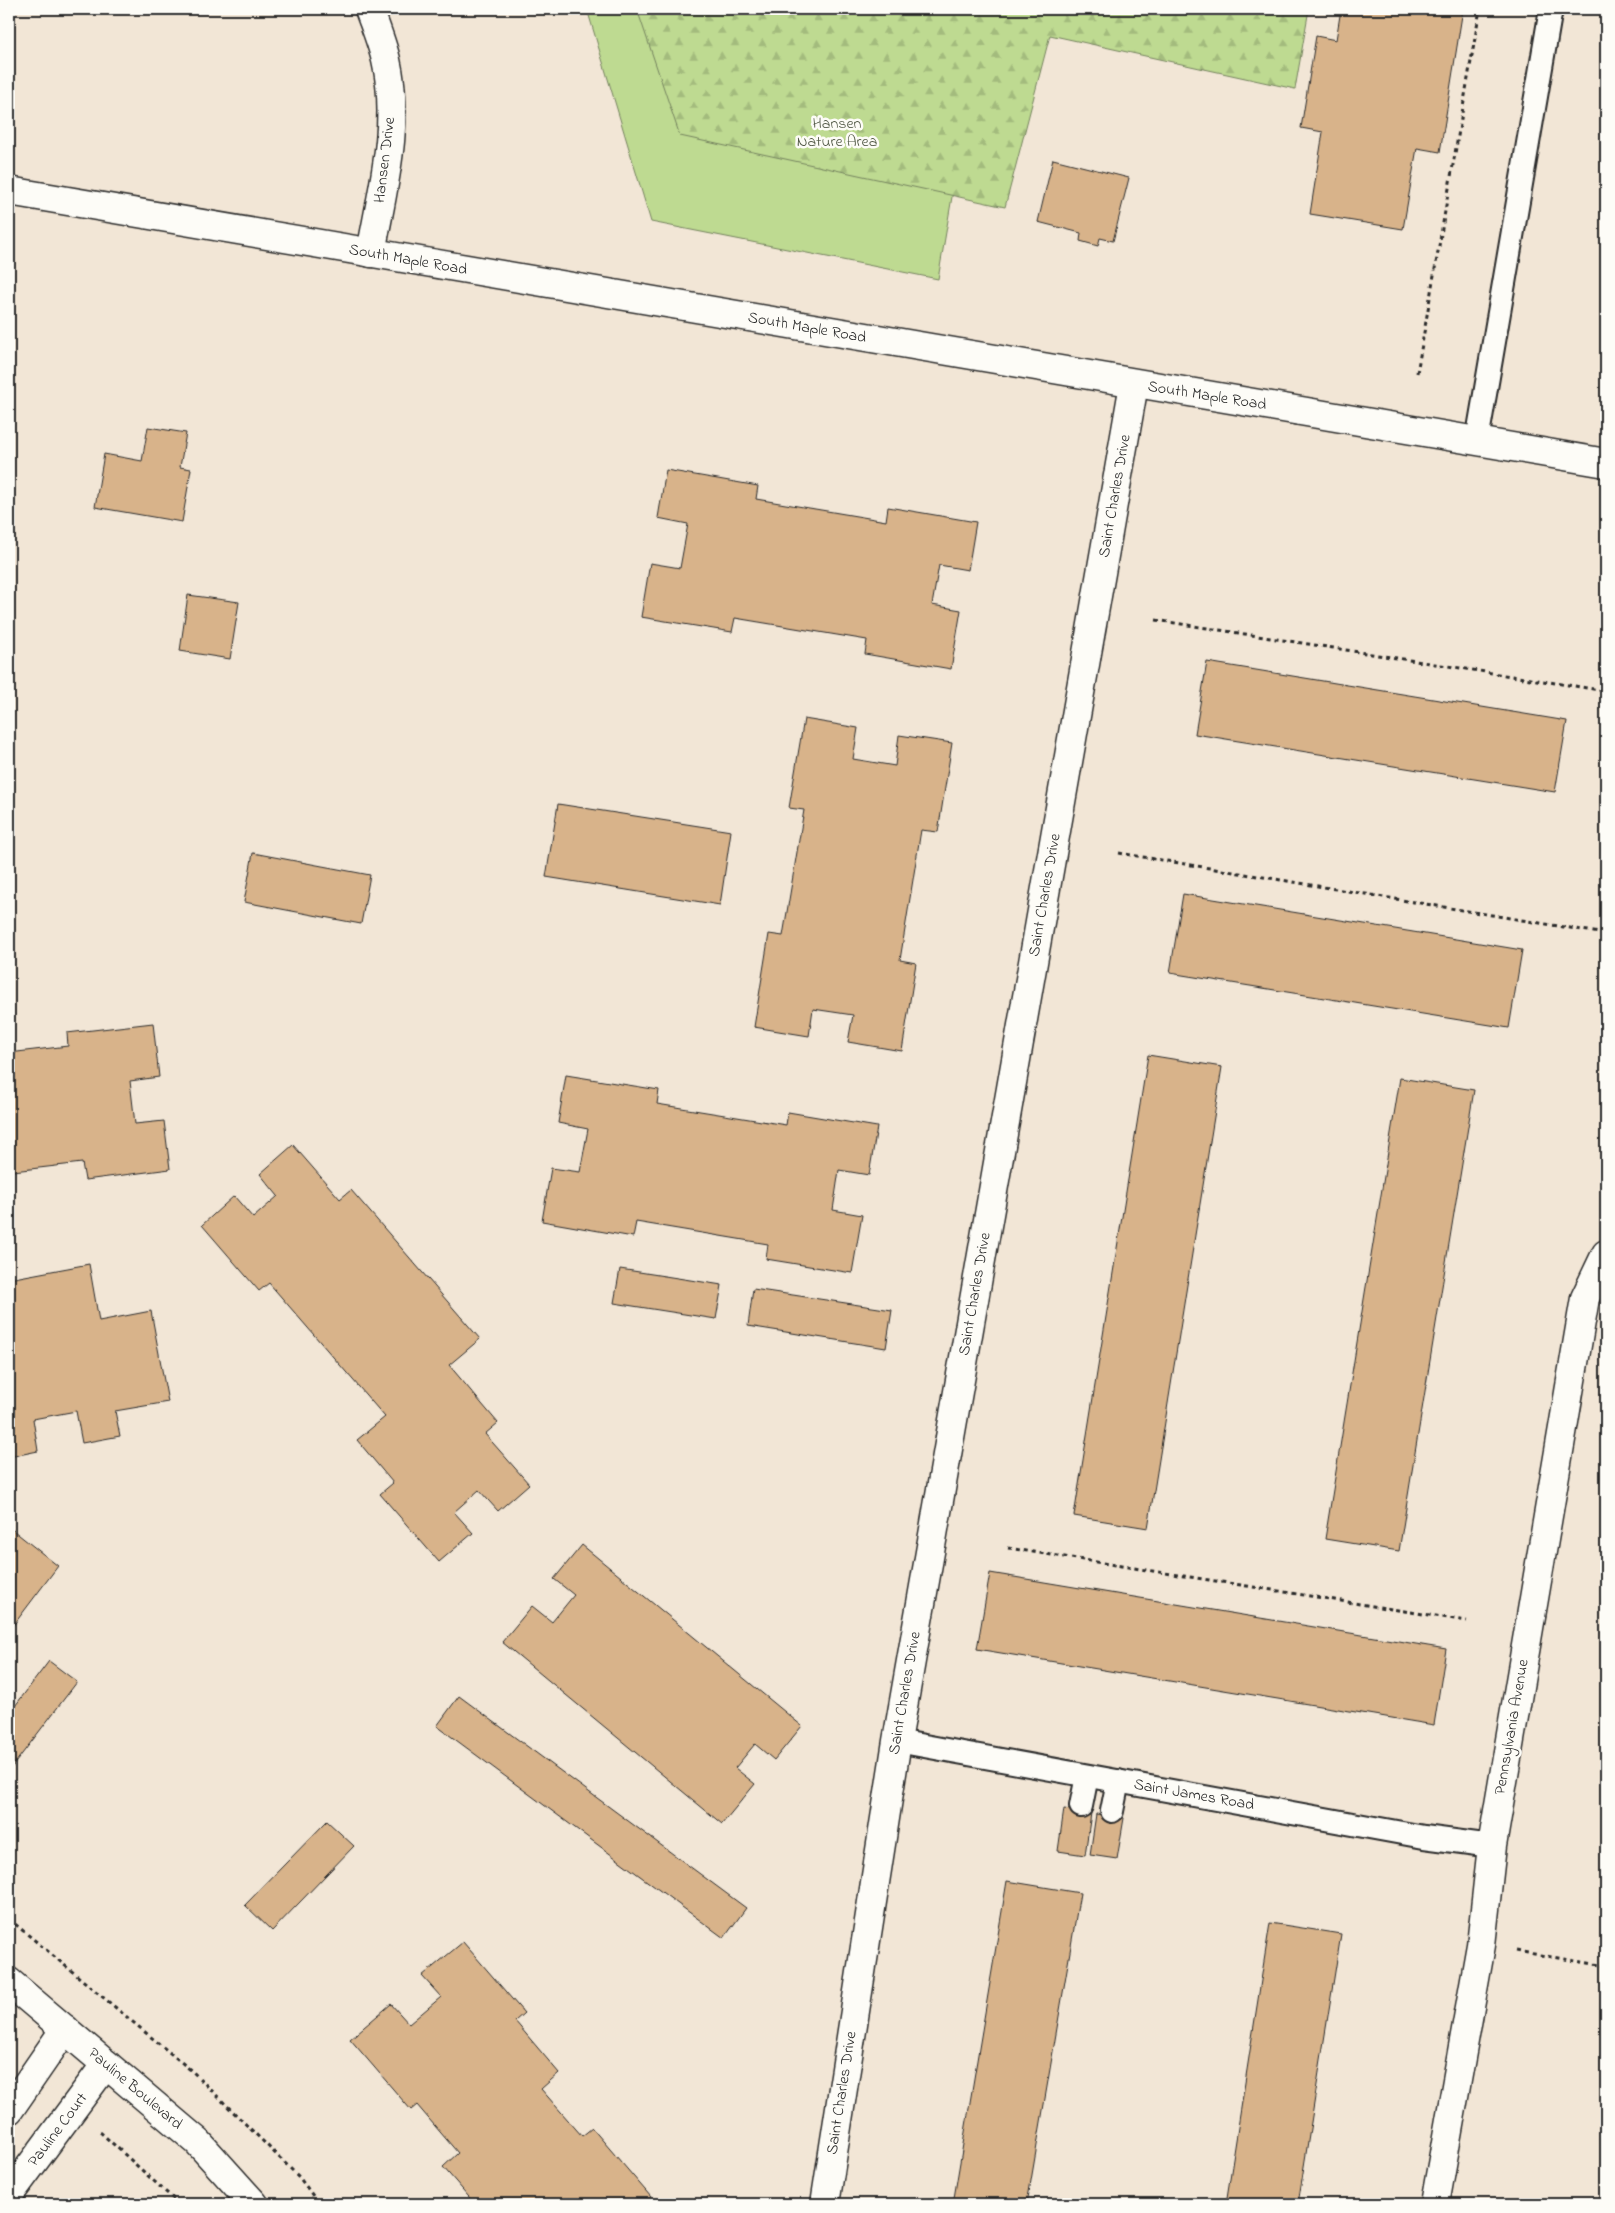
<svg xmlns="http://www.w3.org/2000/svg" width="1615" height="2213" font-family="'Indie Flower',sans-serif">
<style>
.green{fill:#beda91;stroke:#74825e}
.forest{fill:url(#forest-firs);stroke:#74825e}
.building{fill:#d8b38a;stroke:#2b2b2b}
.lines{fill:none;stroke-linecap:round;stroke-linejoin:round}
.lane-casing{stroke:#2b2b2b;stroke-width:26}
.street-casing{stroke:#2b2b2b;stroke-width:31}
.secondary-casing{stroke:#2b2b2b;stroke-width:31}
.path{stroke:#2b2b2b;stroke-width:3;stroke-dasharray:4 4;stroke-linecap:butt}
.lane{stroke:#fdfcf7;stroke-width:22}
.street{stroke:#fdfcf7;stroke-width:28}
.secondary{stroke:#fdfcf7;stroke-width:28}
.labels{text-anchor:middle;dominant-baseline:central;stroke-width:5;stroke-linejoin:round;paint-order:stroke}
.park-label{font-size:16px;fill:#505744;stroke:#fdfcf7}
.street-label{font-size:16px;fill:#2b2b2b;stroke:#fdfcf7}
</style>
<defs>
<pattern id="forest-firs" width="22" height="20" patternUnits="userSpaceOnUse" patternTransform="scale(1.25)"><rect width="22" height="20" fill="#beda91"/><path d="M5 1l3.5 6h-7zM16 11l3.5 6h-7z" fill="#a3bb7d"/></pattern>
</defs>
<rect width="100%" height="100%" fill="#f2e6d6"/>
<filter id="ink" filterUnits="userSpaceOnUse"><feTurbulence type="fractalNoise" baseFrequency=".02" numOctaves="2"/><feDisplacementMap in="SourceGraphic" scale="10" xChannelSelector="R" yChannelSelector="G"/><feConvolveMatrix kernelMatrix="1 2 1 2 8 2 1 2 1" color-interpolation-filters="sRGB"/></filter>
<g filter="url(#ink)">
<polygon class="green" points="587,9 984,9 938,279 651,222"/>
<polygon class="forest" points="637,9 1309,9 1295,89 1050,35 1005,207 680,136"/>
<g class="building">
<polygon points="1341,9 1463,9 1440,152 1417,148 1403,229 1310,214 1323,132 1301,128 1316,36 1336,40"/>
<polygon points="1053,159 1129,178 1113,241 1100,238 1098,246 1080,241 1081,233 1038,222"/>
<polygon points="148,427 186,433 180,467 191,469 182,522 95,507 104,454 142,461"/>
<polygon points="666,470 758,486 756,499 886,521 888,507 976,522 968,570 939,565 932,605 961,610 951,669 865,654 867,640 735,618 732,632 641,617 650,563 680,568 688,524 658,518"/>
<polygon points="188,595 239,602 230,659 180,651"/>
<polygon points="1207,662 1567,721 1555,792 1195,734"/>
<polygon points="804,719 858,728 853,759 895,766 899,735 952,743 938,832 921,830 900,960 916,963 902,1051 848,1042 853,1015 813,1009 809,1036 754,1027 769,934 783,936 804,810 789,808"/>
<polygon points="558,804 731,831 720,905 546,877"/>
<polygon points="253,853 370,875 361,924 244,902"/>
<polygon points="1183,894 1522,950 1509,1028 1170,973"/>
<polygon points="153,1023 159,1077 130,1081 135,1124 164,1121 170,1169 85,1180 82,1163 13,1171 9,1149 9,1053 68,1046 67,1033"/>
<polygon points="1148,1055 1222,1067 1148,1528 1074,1516"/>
<polygon points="566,1075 659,1090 657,1104 786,1125 788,1112 877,1127 869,1175 839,1170 833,1210 862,1215 852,1273 766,1259 768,1244 636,1222 633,1237 542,1221 551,1168 580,1172 588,1129 558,1123"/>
<polygon points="1400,1078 1474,1090 1399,1551 1325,1539"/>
<polygon points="293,1145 340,1199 351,1190 480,1339 449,1365 498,1423 485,1434 529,1484 498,1511 479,1490 454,1512 473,1533 439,1562 380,1494 393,1483 357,1440 385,1417 269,1283 259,1291 202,1225 234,1196 253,1218 278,1196 260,1174"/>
<polygon points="89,1264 99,1321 151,1311 168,1402 115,1411 120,1436 82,1443 76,1411 33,1419 38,1451 9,1457 9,1279"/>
<polygon points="620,1269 722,1285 716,1319 614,1303"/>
<polygon points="753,1289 892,1310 886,1348 748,1326"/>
<polygon points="9,1527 58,1566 9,1631"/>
<polygon points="582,1545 802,1726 774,1760 755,1744 735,1768 755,1784 722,1824 502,1642 532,1606 552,1622 574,1595 554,1579"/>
<polygon points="990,1573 1446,1649 1434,1725 977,1649"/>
<polygon points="49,1661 77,1682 9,1771 9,1714"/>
<polygon points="459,1696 746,1908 724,1938 437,1726"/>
<polygon points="1064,1809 1091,1813 1085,1855 1058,1851"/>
<polygon points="1096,1814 1124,1818 1117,1859 1090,1855"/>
<polygon points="327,1821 354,1846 272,1931 245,1905"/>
<polygon points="1007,1881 1080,1893 1027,2204 953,2204"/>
<polygon points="1270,1923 1341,1934 1298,2204 1226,2204"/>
<polygon points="463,1942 524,2013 515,2021 559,2073 541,2089 582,2136 592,2128 651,2197 643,2204 475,2204 443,2167 458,2153 417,2105 411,2110 350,2039 391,2004 409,2024 441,1997 422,1976"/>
</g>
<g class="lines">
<g class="lane-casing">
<g id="lane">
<polyline points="1477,441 1551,9"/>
<polyline points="897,1741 1424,1837 1492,1846"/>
<polyline points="1081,1806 1087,1776"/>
<polyline points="1112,1811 1118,1781"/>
</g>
</g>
<g class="street-casing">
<g id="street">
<path d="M369,9C375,26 382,43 386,60C401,123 382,191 371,253"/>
<polyline points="9,2110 65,2029"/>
<polyline points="9,2195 106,2064"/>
<polyline points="825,2204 897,1741 1134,384"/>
<polyline points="1435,2204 1481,1945 1492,1846 1585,1298 1606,1254"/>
</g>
</g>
<g class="secondary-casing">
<g id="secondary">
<polyline points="9,191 1606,463"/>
<polyline points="9,1982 198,2142 254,2204"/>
</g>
</g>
<g class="path">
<polyline points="1417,373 1480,9"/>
<polyline points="1156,620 1606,691"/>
<polyline points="1119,853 1606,934"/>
<polyline points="1008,1548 1467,1621"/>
<polyline points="9,1919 193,2072 299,2177 319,2204"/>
<polyline points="1516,1951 1606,1966"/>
<polyline points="100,2132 179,2204"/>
</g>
<use href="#lane" class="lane"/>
<use href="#street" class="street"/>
<use href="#secondary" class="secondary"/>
</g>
</g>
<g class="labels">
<g class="park-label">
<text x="837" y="124">Hansen<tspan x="837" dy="18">Nature Area</tspan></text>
</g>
<g class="street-label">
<text transform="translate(385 160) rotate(-83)">Hansen Drive</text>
<text transform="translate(408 260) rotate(10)">South Maple Road</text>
<text transform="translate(807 328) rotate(10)">South Maple Road</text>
<text transform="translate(1207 396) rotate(9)">South Maple Road</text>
<text transform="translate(1115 496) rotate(-80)">Saint Charles Drive</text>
<text transform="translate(1045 895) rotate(-80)">Saint Charles Drive</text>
<text transform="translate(975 1294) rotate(-80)">Saint Charles Drive</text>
<text transform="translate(905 1693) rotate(-80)">Saint Charles Drive</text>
<text transform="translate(1512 1727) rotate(-80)">Pennsylvania Avenue</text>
<text transform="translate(1194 1795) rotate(10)">Saint James Road</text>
<text transform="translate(135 2089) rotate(40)">Pauline Boulevard</text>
<text transform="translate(842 2093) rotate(-81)">Saint Charles Drive</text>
<text transform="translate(58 2130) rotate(-53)">Pauline Court</text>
</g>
</g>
<rect width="1615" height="2213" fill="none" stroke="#fdfcf7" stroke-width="30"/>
<rect x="15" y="15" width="1585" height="2183" fill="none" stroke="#2b2b2b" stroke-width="2" filter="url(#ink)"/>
</svg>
